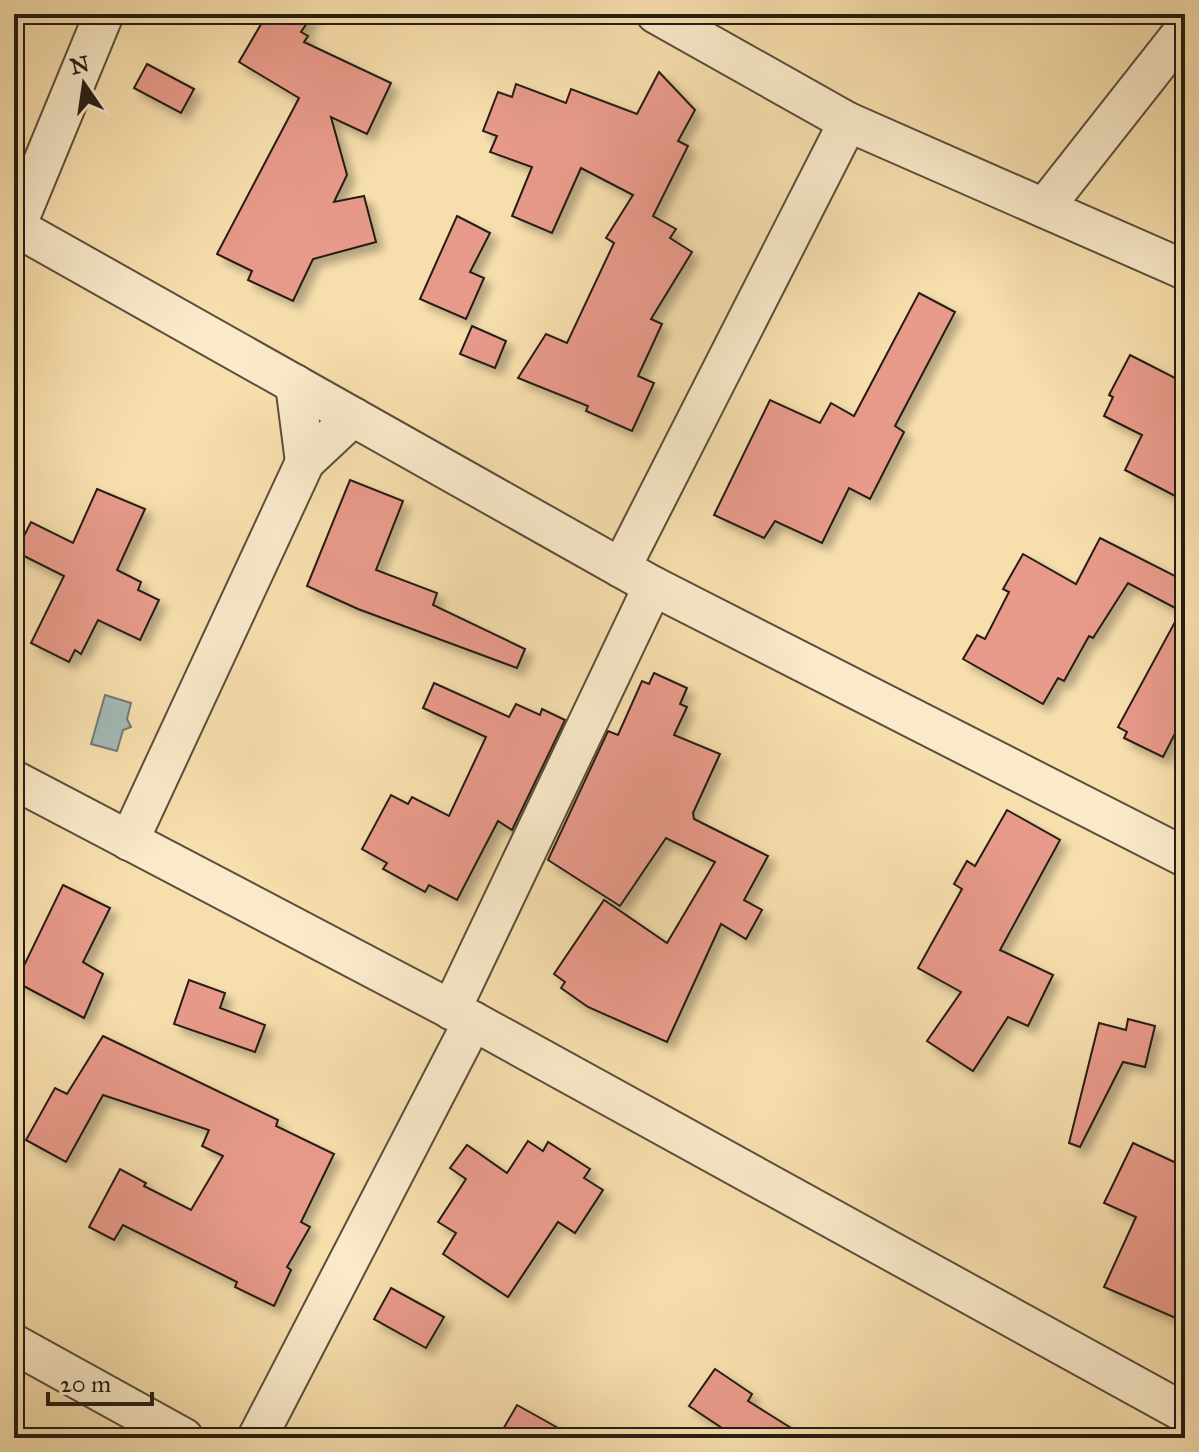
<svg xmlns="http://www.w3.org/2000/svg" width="1199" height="1452" font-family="'IM FELL Great Primer',serif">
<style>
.water{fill:#a3b9b6;stroke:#717b75;stroke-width:2}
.building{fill:#e89a8a;stroke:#251d13;stroke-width:2;filter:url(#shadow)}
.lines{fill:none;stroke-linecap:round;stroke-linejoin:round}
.street-casing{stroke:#5a4e3a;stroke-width:42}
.street{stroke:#faeaca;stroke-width:38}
</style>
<defs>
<filter id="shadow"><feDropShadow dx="7" dy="7" stdDeviation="4" flood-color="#0004"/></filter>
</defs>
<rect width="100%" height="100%" fill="#f7dfad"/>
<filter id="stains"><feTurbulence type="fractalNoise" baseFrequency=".0025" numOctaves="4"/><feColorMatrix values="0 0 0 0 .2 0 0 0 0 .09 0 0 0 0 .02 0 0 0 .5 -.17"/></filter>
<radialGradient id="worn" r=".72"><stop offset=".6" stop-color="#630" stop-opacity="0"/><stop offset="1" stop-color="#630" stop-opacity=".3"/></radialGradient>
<polygon class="water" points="105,695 131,703 127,719 131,727 123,730 117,751 91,744"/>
<g class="building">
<polygon points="267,14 313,14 301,32 308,36 304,42 391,83 367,134 331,117 347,175 334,202 364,196 376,242 313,259 293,301 248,280 252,271 217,254 299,98 239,62"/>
<polygon points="147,64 194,89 181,113 134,88"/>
<polygon points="659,72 695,110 678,141 688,146 653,216 676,229 670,238 692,252 651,319 662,324 638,376 654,383 632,431 586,411 588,406 518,378 546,334 567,343 614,243 606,238 633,195 581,168 552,233 512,216 532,167 490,152 497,136 483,131 498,92 512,97 516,84 566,103 571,89 637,114"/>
<polygon points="457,216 490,233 470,272 484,278 466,319 420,299"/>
<polygon points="919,293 955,312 895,426 904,432 870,499 849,488 822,543 775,521 764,538 714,515 770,400 820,423 831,403 854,416"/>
<polygon points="472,326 506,341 495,368 460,354"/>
<polygon points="1130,355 1185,383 1185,501 1125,470 1142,435 1104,416 1113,397 1109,395"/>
<polygon points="350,480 403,501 376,570 437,593 433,605 525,649 517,668 358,609 307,586"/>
<polygon points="97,489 145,509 117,570 141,582 138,590 159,600 140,640 98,620 81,654 75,650 69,662 31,643 64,576 16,552 31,522 73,543"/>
<polygon points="1100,538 1185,581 1185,714 1163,757 1124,738 1127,732 1118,727 1181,611 1128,583 1093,638 1089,636 1064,681 1058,678 1043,704 963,659 977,635 985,639 1009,592 1003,589 1023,554 1076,584"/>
<polygon points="654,673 687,688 680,704 687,707 674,735 720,754 693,813 694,819 768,856 744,900 762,910 746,939 721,924 667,1042 588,1007 561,988 565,982 554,974 604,900 667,943 715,862 666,838 620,906 548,860 608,731 618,735 642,681 649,684"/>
<polygon points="434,683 509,717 516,704 540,715 542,709 565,720 512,830 498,821 457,900 429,885 425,892 383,869 387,863 362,849 391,795 408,804 412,797 449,816 486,737 423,708"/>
<polygon points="1007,810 1060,840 1000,950 1053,975 1028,1026 1008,1017 973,1071 927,1041 961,992 918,968 962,889 954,884 967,861 975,866"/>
<polygon points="63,885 110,908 83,962 103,974 84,1018 16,982"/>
<polygon points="189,980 225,993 220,1008 265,1025 255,1052 174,1024"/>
<polygon points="1128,1019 1155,1026 1145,1067 1123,1062 1080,1147 1069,1143 1099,1023 1126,1030"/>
<polygon points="103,1036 278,1120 276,1126 334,1154 301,1222 310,1227 287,1267 291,1270 274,1306 235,1287 237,1282 123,1225 114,1240 89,1227 120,1169 146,1183 144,1186 191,1210 223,1156 202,1146 209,1130 103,1095 66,1162 26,1140 55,1088 67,1094"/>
<polygon points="528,1141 543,1151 548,1142 590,1169 584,1178 603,1190 575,1233 558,1222 508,1297 443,1254 456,1233 438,1222 466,1179 450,1168 467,1145 507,1173"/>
<polygon points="1133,1143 1185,1167 1185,1322 1104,1287 1136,1217 1104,1203"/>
<polygon points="391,1288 444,1317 426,1348 374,1319"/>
<polygon points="715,1369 752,1394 748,1401 807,1438 737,1438 689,1406"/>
<polygon points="517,1405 576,1438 498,1438"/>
</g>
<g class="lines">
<g class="street-casing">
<g id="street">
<polyline points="656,14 848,122 1185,270"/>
<polyline points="1044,208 1185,29"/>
<polyline points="14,226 653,586 1185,857"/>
<polyline points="16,227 104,14"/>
<polyline points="295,384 305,462"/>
<polyline points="621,568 848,122"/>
<polyline points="14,780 473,1021 1185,1413"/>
<polyline points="129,841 305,462 353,417"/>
<polyline points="451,1010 653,586"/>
<polyline points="14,1344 184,1438"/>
<polyline points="257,1438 473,1021"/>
</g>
</g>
<use href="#street" class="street"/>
</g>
<rect width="1199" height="1452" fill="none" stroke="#f7dfad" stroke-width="48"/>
<rect x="16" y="16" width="1167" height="1420" fill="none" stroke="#251d13" stroke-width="4"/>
<rect x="24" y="24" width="1151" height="1404" fill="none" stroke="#251d13" stroke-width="2"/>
<g transform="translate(84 84) rotate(347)" stroke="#faeaca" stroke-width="6" paint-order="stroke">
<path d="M0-6L14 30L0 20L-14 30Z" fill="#251d13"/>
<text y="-12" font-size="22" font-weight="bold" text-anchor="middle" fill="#251d13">N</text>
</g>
<path d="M48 1392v12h104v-12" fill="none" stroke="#251d13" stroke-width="4"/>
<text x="60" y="1392" font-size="24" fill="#251d13" stroke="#faeaca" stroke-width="6" paint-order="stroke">20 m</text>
<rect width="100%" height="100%" filter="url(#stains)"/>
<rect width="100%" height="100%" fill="url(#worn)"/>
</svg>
